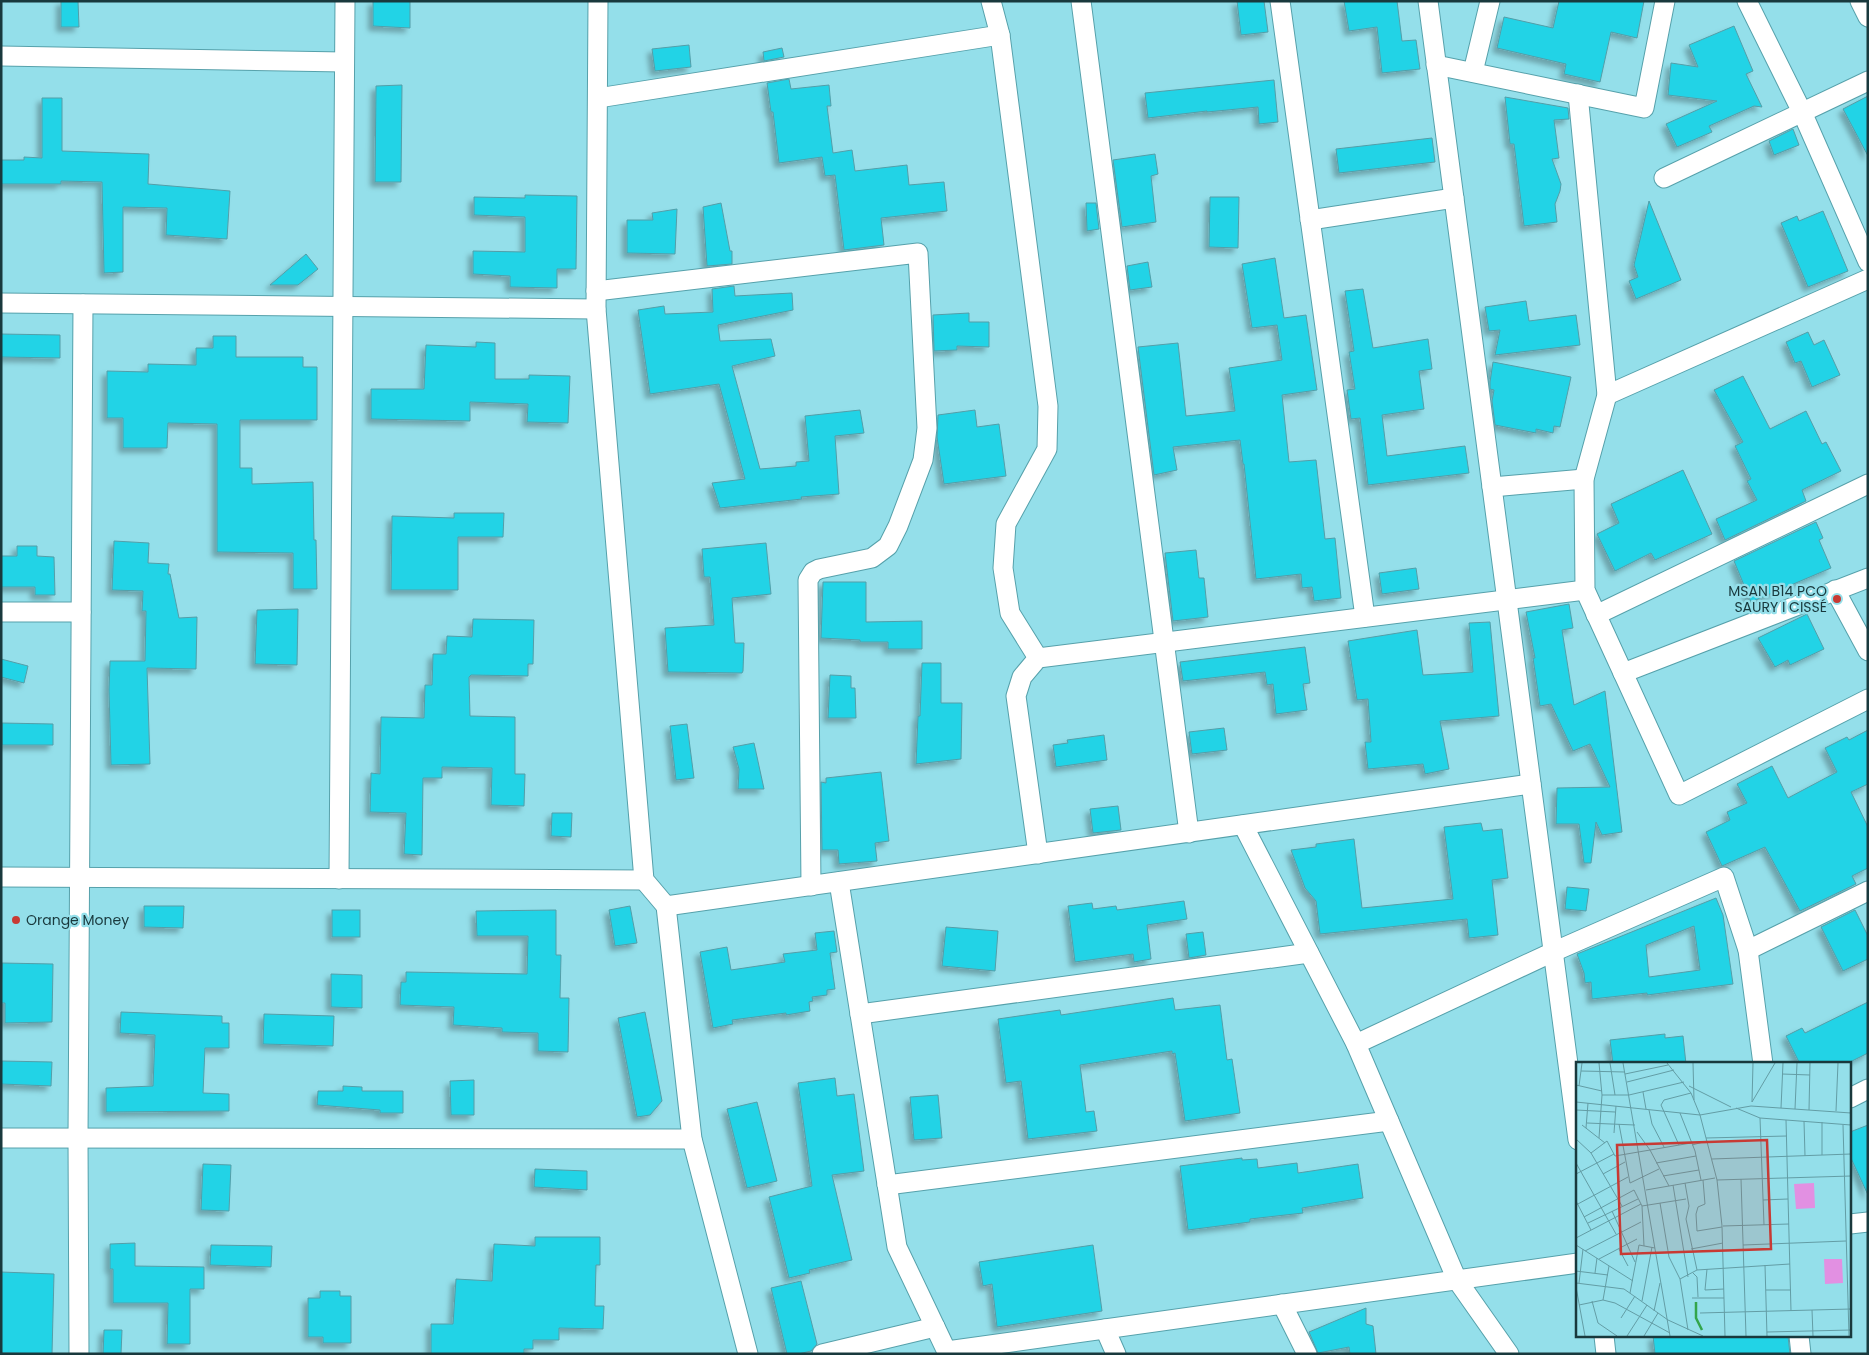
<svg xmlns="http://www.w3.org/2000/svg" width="1869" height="1355" font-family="Poppins,sans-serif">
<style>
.building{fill:#23d3e6;stroke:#539ea8;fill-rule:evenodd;filter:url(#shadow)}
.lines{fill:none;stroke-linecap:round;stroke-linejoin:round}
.minor-casing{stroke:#56a1ab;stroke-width:21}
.minor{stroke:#fff;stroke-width:19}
.poi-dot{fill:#c83a34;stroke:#94dfea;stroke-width:2}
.labels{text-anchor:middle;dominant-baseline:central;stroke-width:4.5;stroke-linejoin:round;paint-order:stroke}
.poi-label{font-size:14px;fill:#19393d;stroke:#94dfea;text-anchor:end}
.inset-river{fill:none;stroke:#33a54b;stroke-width:2.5}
.inset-road{fill:none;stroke:#639da5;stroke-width:1}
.view{fill:#c83a34;fill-opacity:0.15;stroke:#c83a34;stroke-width:2.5}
.inset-edge{fill:none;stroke:#19393d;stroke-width:2.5}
</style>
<defs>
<filter id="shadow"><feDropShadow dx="-4.5" dy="4.5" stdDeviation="2.5" flood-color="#0004"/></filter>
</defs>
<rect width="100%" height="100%" fill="#94dfea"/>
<g class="building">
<polygon points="61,1 78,1 79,27 61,27"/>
<polygon points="373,1 410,1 410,28 373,26"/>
<polygon points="1237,1 1264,1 1268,32 1241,35"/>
<polygon points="1344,1 1397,1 1402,41 1416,40 1420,69 1382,73 1377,27 1349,31"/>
<polygon points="1559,1 1644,1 1637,38 1611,32 1600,82 1564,74 1566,64 1497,48 1504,17 1553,28"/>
<polygon points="1734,26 1753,71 1746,74 1762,107 1754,106 1709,126 1712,132 1677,147 1666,124 1717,101 1668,95 1671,63 1698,67 1689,45"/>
<polygon points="689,45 691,67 655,71 652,49"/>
<polygon points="782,48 784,57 764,61 763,52"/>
<polygon points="789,79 791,89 829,85 831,106 827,106 833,153 852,150 855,171 907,165 909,185 944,182 947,211 881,218 884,245 844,250 835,175 825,176 822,157 779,163 773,112 771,112 767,83"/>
<polygon points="1274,80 1278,122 1259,124 1258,107 1207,112 1207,111 1148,118 1145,93"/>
<polygon points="402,85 401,182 375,182 376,86"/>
<polygon points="1868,96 1868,156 1843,109"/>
<polygon points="1505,97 1568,108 1569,119 1554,120 1559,158 1552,159 1561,184 1560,191 1555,204 1557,222 1524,226 1514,144 1510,144"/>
<polygon points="42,98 62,98 62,151 149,154 148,184 230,191 227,239 166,235 167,208 123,207 123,272 104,273 102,182 61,181 61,184 1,184 1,160 24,160 24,157 42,158"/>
<polygon points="1793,129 1799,145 1774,155 1769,141"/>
<polygon points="1432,138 1435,162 1339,173 1336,149"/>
<polygon points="1155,154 1158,174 1151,176 1156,222 1122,227 1113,160"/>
<polygon points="525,195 577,196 576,269 557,269 557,288 510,287 510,276 473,274 473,251 525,252 525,217 474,215 474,197 525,198"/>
<polygon points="1210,197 1239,197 1238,248 1209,247"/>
<polygon points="1649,201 1681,280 1636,299 1629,281 1638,277 1634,265"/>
<polygon points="721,203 730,251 732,251 732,264 707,266 703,207"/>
<polygon points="1086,203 1096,203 1099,229 1087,231"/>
<polygon points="677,209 675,254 627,253 627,220 653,220 652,213"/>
<polygon points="1823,211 1848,271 1808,287 1781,223 1797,216 1799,221"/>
<polygon points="306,254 318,269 298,285 270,285"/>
<polygon points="1275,258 1284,318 1306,315 1317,390 1282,395 1289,462 1316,460 1325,539 1335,538 1341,598 1314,601 1312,587 1302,588 1301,574 1256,579 1244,464 1243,464 1240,440 1173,447 1177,470 1154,475 1138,347 1178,343 1186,416 1235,411 1229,368 1282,360 1277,325 1252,328 1242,264"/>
<polygon points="1148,262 1152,287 1130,290 1127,266"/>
<polygon points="734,286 735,296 792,293 793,310 718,325 720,341 771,339 775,356 732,366 760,469 796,466 796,462 809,461 805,416 860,410 864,433 835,436 839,494 801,497 802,499 720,508 712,483 745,479 719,384 650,394 638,310 664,306 665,314 713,312 712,289"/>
<polygon points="1363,289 1373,348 1428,339 1432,369 1419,371 1424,409 1382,415 1387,456 1465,446 1469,473 1368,485 1360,418 1351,419 1347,390 1355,389 1349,352 1354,351 1345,291"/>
<polygon points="1526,301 1529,321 1576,315 1580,345 1495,355 1500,330 1489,331 1485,307"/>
<polygon points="969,313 969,322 989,322 989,347 957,346 957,350 934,351 933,315"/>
<polygon points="1808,332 1814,345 1824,340 1840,375 1812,387 1801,361 1795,363 1786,342"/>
<polygon points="1,334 60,335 60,358 1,357"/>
<polygon points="213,336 236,336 236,357 303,357 303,367 317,367 317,420 240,420 240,468 252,468 252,484 313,482 314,540 316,540 317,589 293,589 293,553 217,552 217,424 168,423 167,448 123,448 123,418 107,418 107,371 148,372 148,364 196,365 196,348 213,348"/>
<polygon points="476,342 495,343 495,379 529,379 529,375 570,376 568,423 527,422 528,404 470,402 470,421 371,419 371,389 424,389 426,345 476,347"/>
<polygon points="1493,362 1571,377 1560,427 1554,426 1553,433 1536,429 1536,433 1495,425 1492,401 1494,390 1490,389 1490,382"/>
<polygon points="1743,376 1770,429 1806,411 1822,444 1826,442 1841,471 1802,490 1806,501 1725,540 1716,519 1757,500 1747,481 1751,479 1735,446 1743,442 1714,390"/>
<polygon points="975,410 977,427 999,424 1006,476 944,484 937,437 938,415"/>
<polygon points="1683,470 1712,534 1655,560 1651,553 1615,571 1597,534 1619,523 1611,504"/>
<polygon points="454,513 504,513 503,537 458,537 458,590 391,590 392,516 454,518"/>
<polygon points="1816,522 1823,538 1819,540 1831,568 1751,602 1734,561"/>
<polygon points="114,541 149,543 148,563 169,564 168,574 170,574 179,618 197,617 196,669 147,668 150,764 111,765 109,690 110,661 145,661 146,611 142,611 143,591 112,590"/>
<polygon points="766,543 771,594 732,598 735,643 744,643 743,671 742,673 668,672 665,628 714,625 710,577 704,577 702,549"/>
<polygon points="17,546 37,546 37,556 54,557 55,595 35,595 35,587 1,587 1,556 17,556"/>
<polygon points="1196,550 1199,578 1204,578 1208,617 1173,621 1165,553"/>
<polygon points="1416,568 1419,589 1382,594 1379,573"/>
<polygon points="823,582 866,582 866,622 922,621 922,649 888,649 888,642 860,642 860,640 821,638"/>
<polygon points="1569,604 1573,628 1562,630 1574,705 1605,691 1622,832 1602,835 1596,822 1591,863 1584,863 1579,824 1556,824 1557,788 1610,787 1590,744 1573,751 1551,704 1540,706 1533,658 1535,658 1526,612"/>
<polygon points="298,609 297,665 255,664 257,610"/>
<polygon points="1807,614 1824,649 1790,665 1788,660 1775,667 1758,638"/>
<polygon points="473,619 534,620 533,664 528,664 528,676 471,675 469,677 470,716 515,717 515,774 525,774 524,806 491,805 492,768 442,767 442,778 423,778 422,855 404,854 406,813 370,812 371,773 380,774 381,717 424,718 425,685 432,685 433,654 446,654 447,636 472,637"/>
<polygon points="1490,622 1499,716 1440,721 1449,769 1425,774 1423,764 1368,769 1365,742 1371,742 1368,699 1357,700 1348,641 1417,630 1423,675 1473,672 1469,623"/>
<polygon points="1305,647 1310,683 1303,684 1307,710 1276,714 1273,684 1267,685 1265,672 1183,681 1180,662"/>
<polygon points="1,659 28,666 24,683 1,677"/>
<polygon points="922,663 941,663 941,703 962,703 961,759 916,764 918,716 920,716"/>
<polygon points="830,675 851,676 851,688 855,688 856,718 828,718"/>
<polygon points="2,723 53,724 53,745 2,745"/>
<polygon points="687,724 694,778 676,780 670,726"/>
<polygon points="1224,728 1227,750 1192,754 1189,732"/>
<polygon points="1868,730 1868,784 1851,792 1868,827 1868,868 1852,876 1856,884 1800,911 1765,847 1722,866 1706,832 1730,820 1727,812 1747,803 1737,784 1772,766 1788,798 1837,772 1825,748 1847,737 1849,740"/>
<polygon points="1104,735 1107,760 1056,767 1053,745 1068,743 1067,740"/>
<polygon points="754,743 764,789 738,789 739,769 733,747"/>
<polygon points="881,772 889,841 875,843 877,861 839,864 838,850 822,850 821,782 826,783 826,778"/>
<polygon points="1118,806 1121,830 1093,833 1090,809"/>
<polygon points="552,813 572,813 571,837 551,836"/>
<polygon points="1481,823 1483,831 1502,829 1508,878 1492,880 1498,935 1469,938 1467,919 1320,934 1316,901 1305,888 1291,850 1316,847 1316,844 1354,839 1362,908 1453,899 1444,827"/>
<polygon points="1567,887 1589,889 1586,911 1565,909"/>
<path d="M1716,898L1723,915L1733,984L1647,995V993L1592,999L1591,982L1585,983L1584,973L1577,954ZM1694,926L1700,970L1649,977L1646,945Z"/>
<polygon points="1184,901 1187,919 1147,925 1151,959 1134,962 1133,954 1075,962 1068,906 1092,903 1093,909 1116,906 1117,910"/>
<polygon points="144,906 184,906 183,928 144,927"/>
<polygon points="630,906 637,943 615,946 609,910"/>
<rect x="332" y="910" width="28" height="27"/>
<polygon points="556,910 556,955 561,955 560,998 569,998 568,1052 538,1051 538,1033 502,1032 502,1028 453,1025 454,1007 400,1005 401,982 406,982 406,972 527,974 528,936 477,936 476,911"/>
<polygon points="1855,910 1868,936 1868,959 1843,971 1821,927"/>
<polygon points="946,927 998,931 995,971 942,966"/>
<polygon points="834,931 837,952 830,953 835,989 827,990 827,995 812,997 813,1001 809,1002 810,1011 786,1015 786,1013 732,1020 733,1024 713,1028 700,952 727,947 731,970 785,962 783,954 817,950 815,933"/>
<polygon points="1203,932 1206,955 1189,958 1186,934"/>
<polygon points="2,963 53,964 52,1022 5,1023 5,1003 1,1003"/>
<polygon points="331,974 362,975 362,1008 331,1007"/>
<polygon points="1173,998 1175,1010 1220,1005 1227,1060 1232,1059 1240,1113 1185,1121 1175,1053 1172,1054 1172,1051 1080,1065 1086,1112 1094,1111 1097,1131 1028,1139 1021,1081 1006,1083 998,1019 1060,1010 1061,1015"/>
<polygon points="1868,1002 1868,1053 1846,1064 1800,1064 1786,1036 1802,1028 1805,1033"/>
<polygon points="121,1012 222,1016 222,1023 229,1023 229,1048 205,1048 203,1093 229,1094 229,1111 106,1112 106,1088 153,1086 155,1035 120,1033"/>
<polygon points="645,1012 662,1101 650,1115 637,1117 618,1018"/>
<polygon points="264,1014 334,1016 333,1046 263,1044"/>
<polygon points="1665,1034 1665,1038 1683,1036 1686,1064 1613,1064 1610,1040"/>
<polygon points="2,1061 52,1062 51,1086 1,1084"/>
<polygon points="835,1078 837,1096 854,1094 864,1171 832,1175 852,1260 809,1270 810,1273 789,1278 769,1197 812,1186 798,1083"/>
<polygon points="474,1080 474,1115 451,1115 450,1081"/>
<polygon points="343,1086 362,1087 362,1091 403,1091 403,1113 380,1113 380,1110 317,1105 318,1091 343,1091"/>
<polygon points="938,1095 942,1138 914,1140 910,1097"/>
<polygon points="757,1102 777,1181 747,1188 727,1109"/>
<polygon points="1868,1125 1868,1195 1850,1156 1850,1132"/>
<polygon points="1242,1158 1242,1160 1257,1159 1258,1168 1297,1163 1298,1173 1358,1164 1363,1198 1302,1208 1303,1213 1250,1219 1250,1222 1188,1230 1180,1166"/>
<polygon points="203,1164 231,1165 229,1211 201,1210"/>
<polygon points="535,1169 587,1171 587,1190 534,1187"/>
<polygon points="535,1237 600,1237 600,1265 596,1265 595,1306 604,1306 603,1329 559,1328 559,1340 533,1340 533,1349 524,1349 524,1354 431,1354 431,1324 453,1324 456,1279 492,1281 494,1244 535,1246"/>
<polygon points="135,1243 135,1266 204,1267 204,1289 190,1289 190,1344 167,1344 168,1303 113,1303 113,1269 110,1269 110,1244"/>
<polygon points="211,1245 272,1246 271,1267 210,1265"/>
<polygon points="1093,1245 1102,1311 997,1327 992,1284 983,1286 979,1262"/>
<polygon points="1,1272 54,1274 52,1354 1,1353"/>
<polygon points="801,1281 817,1344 811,1351 798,1354 787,1354 771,1288"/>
<polygon points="320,1291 340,1291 340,1296 351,1296 351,1343 323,1343 323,1337 308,1337 308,1298 320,1298"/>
<polygon points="1366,1308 1366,1324 1373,1326 1376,1354 1350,1354 1349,1347 1318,1353 1309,1332"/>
<polygon points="104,1330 122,1330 121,1354 103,1354"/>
<polygon points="1653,1336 1788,1336 1790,1354 1655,1354"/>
</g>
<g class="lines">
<g class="minor-casing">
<g id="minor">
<polyline points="598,1 596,309 644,880 666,906 692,1139 748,1354"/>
<polyline points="991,1 1000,35 1048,406 1047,449 1006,524 1003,568 1010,613 1038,658"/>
<polyline points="1081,1 1189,833"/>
<polyline points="1280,1 1365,617"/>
<polyline points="1428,1 1578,1140"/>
<polyline points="1747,1 1802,112 1868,262"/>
<polyline points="1860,1 1868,17"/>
<polyline points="1,56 344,62"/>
<polyline points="1436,65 1644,108 1665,1"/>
<polyline points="1473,72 1490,1"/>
<polyline points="1578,94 1607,395 1584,479 1585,590 1679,795 1868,699"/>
<polyline points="598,98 1000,35"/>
<polyline points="1664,178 1868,81"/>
<polyline points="1310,220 1454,198"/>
<polyline points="596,291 918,253 927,428 923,460 898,526 888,546 872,558 819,569 813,572 808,580 811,886"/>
<polyline points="1,303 596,309"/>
<polyline points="1607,395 1868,279"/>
<polyline points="1492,487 1584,479"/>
<polyline points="1835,590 1868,651"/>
<polyline points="1,612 81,612"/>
<polyline points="1596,615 1868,484"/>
<polyline points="1623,673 1868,578"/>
<polyline points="1243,825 1356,1044 1457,1280 1509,1354"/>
<polyline points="1038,854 1016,696 1022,677 1038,658 1585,590"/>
<polyline points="1,877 644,880"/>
<polyline points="339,879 345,1"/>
<polyline points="839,882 897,1247 948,1354"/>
<polyline points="666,906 1531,784"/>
<polyline points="1748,950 1868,891"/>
<polyline points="860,1014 1309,953"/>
<polyline points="1356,1044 1553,952 1724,877 1748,950 1763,1064"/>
<polyline points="1850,1098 1868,1089"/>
<polyline points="1,1138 692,1139"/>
<polyline points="887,1185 1389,1121"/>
<polyline points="1850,1224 1868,1222"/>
<polyline points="1282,1304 1307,1354"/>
<polyline points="1105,1329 1116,1354"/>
<polyline points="1604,1336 1606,1354"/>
<polyline points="1799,1336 1801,1354"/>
<polyline points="947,1351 1578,1263"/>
<polyline points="79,1354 78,1138 83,304"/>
<polyline points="822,1354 935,1327"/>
</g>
</g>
<use href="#minor" class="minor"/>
</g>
<g class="poi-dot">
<circle cx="1837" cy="599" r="5"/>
<circle cx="16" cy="920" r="5"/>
</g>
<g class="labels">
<g class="poi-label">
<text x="1827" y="591">MSAN B14 PCO<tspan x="1827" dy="16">SAURY I CISSÉ</tspan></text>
<text x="26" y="920" text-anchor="start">Orange Money</text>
</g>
</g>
<g transform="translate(1576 1062)">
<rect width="275" height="275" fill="#94dfea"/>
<path d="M238,121L239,146L220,147L218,122ZM248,197H266L267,221L249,222Z" fill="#e290e2"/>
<path class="inset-river" d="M120,240V256L126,268"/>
<path class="inset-road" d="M34,1L39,33M47,1L94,274M91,1L115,31L124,53L141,118L146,164L149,274M117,1L118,38M5,9L49,10M49,12L92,3M206,12L234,13M51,20L98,8M0,23L26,29M3,24L6,1M113,24L155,45M67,30L70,47M26,33H53L108,20M0,40L124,53L175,44L275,51M176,40L199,1M176,40L177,1M160,46L184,56L275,63M205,46L207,1M219,47L221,1M0,48L39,50M73,48L76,62L88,85M233,48L234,1M260,49L262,1M104,51L119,89L125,118M184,56L188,163M210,58L215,249M228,59L229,94M246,60V93M11,61L59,63M43,62L54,121L83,107M6,63L29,81M267,63L273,274M10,66L12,41M61,70L74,88L93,124M38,71L40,44M23,76L26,33L23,1M130,76L211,74M0,77L15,91L46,144M103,83L85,43L88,38L115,31M116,83L131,79M15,91L31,79L39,94L115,81M136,97L275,92M0,101L40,172M80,101L120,94M0,112L38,92M27,112L49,100M87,114L123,108M165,117L170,274M127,118L129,142L122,145L120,152L121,169L146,165M141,118L275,114M97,123L112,215M70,128L139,116M187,138L212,137M0,139L15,168M84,141L93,195L104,217L112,268M0,143L52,115M66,144L110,137M36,149L59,200M8,155L58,128L66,144L68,184M12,161L62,137M147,164L213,162M0,176L65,142M0,183L57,219M167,183L270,179M43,187L52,204M115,187L147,181M9,189L65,160M23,197L61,177M189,203L191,274M131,207L129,228L148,227M121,208L214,202M0,209L32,213M19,211L21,196M117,211L121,215L122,235M104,217L121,208L110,157L113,144L109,121M0,221L48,227L92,258L127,274M3,221L7,187M0,225L9,274M190,228H215M54,231L63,183L79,186M116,236H148M27,238L33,204M16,239L22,261L41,274M66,239L76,185M3,243L27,238L39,241L94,271M236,248L237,274M78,249L84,221M124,251L275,247M45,256L59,234M191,270L275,268M51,274L71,243M68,274L82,251"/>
<path class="view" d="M191,78L195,187L45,192L41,83Z"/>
<rect width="275" height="275" class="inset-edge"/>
</g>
<rect width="1869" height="1355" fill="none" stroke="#19393d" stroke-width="5"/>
</svg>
